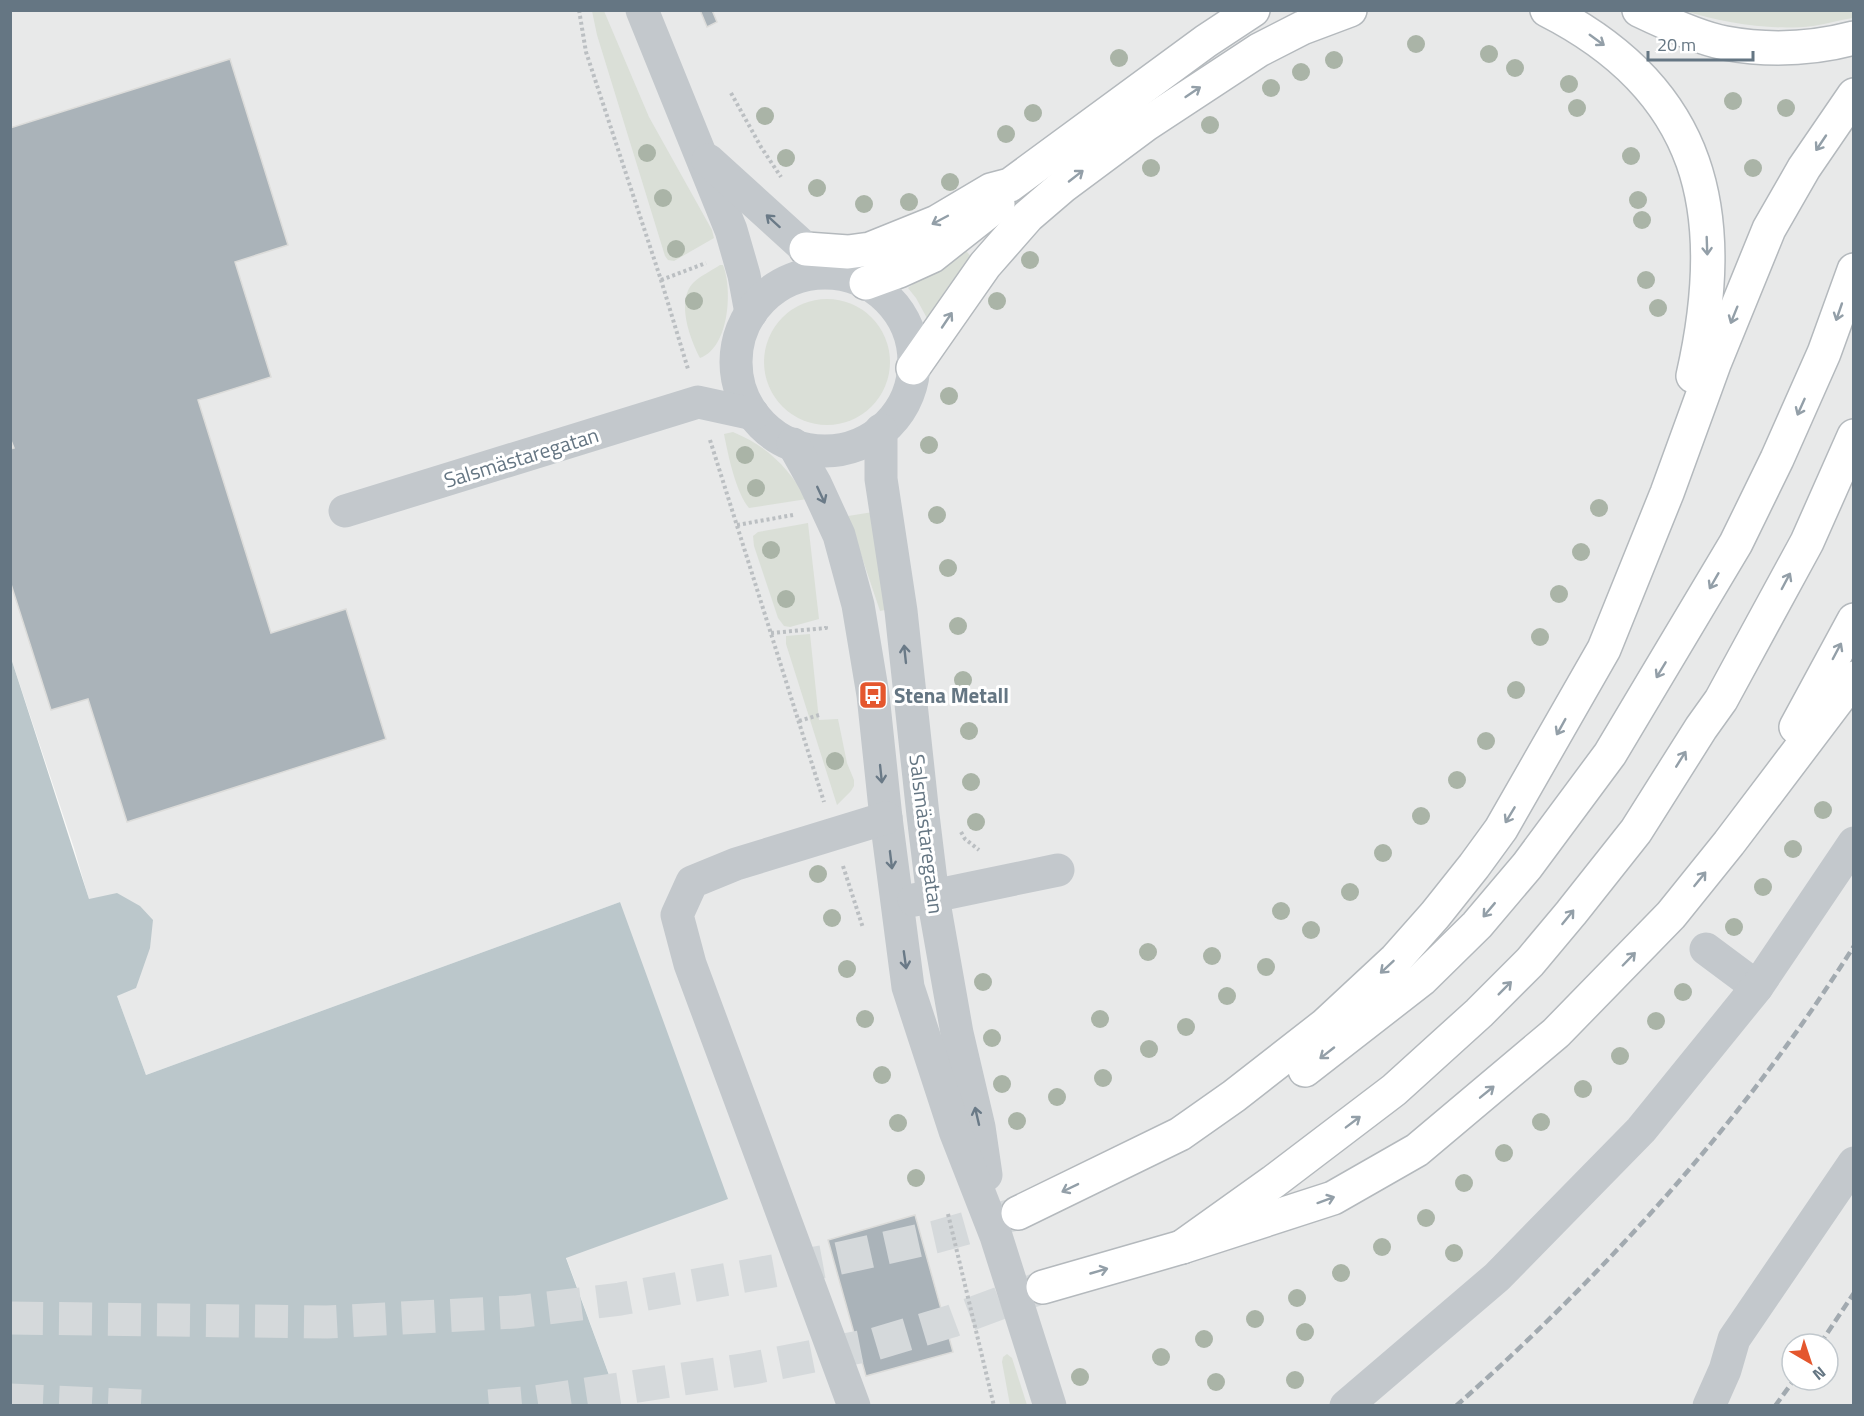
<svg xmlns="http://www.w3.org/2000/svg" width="1864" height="1416" font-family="'Titillium Web',sans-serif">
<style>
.built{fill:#e8e9e9;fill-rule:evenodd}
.green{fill:#dadfd7}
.water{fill:#bbc7cb}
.building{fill:#aab3b9;stroke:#dcdcda;stroke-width:1.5}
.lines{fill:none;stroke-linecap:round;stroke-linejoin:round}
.highway-tunnel{stroke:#d5d9db;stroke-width:33;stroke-dasharray:33 16;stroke-linecap:butt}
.highway-casing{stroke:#b4b9bd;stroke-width:36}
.path{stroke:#bbbfc2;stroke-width:4;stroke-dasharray:3 3;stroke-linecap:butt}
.minor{stroke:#c3c8cc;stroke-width:33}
.highway{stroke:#fff;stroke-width:33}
.rail{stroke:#a2aab0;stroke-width:4.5;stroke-dasharray:9 4.5;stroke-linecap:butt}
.tree{fill:#aab4a7}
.oneway{stroke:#939fa8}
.oneway2{stroke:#6a7a87}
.labels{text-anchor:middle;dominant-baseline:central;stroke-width:6;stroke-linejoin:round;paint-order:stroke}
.street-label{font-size:21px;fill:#657683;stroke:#fff}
.poi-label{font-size:21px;font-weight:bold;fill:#657683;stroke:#fff;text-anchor:start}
</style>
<rect width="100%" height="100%" fill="#fafaf8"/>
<path class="built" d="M10,11H1853V1405H620L566,1257L620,902L146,1075L117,996L74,848L11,658ZM1792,1344H1828V1380H1792Z"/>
<g class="green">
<path d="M1853,10V18C1840,20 1826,24 1813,26C1771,31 1725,23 1685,11Z"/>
<polygon points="592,11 604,11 649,117 712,230 714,238 674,261 668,260 665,256 597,35"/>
<polygon points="963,247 972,258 945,291 932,316 928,320 916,298 908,288"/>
<path d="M720,265H723C733,290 729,348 700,358C690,339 676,301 693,283C700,276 711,271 720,265Z"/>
<circle cx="827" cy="362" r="63"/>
<path d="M733,432C769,447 787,467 807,499L749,508C736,493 728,455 724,434Z"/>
<polygon points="873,512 890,609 880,611 848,516"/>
<polygon points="808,523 819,619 790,627 784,626 778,618 754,546 753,536 758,532"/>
<polygon points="810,634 819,720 838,719 847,763 854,780 854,786 851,791 837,805 786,644 786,636"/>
<polygon points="1007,1354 1012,1358 1027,1405 1010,1405 1002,1362 1003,1357"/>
</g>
<polygon class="water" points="11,658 89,899 117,893 140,906 153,920 150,948 136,988 117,996 146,1075 620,902 728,1199 566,1258 620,1405 11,1405"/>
<g class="building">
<polygon points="700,10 712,10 717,22 707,27"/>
<polygon points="230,59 288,245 235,262 271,377 198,400 271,633 346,609 386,739 127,822 88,699 51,710 10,581 10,449 14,448 10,438 10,128"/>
<polygon points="915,1215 953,1352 866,1376 828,1240"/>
</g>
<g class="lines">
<g class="highway-tunnel">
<polyline points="10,1318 327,1322 515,1312 620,1299 827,1261 935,1237 1016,1214"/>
<polyline points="10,1400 143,1406"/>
<polyline points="489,1406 535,1402 748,1369 875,1344 952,1321 1043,1287"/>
</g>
<g class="highway-casing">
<g id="highway">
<path d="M1547,10C1704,90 1730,213 1693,376"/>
<path d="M1639,10C1664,22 1699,38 1725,43C1768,51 1812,49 1854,38"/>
<polyline points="806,249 848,252 870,249 937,222 991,190 1010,185 1206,41 1253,10"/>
<polyline points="866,283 899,271 932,256 998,204"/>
<polyline points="913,368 985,265 1028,216 1063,186 1145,125 1259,50 1302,28 1350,10"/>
<polyline points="1796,727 1854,620"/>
<polyline points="1305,1070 1422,979 1477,925 1527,866 1610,754 1736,543 1777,459 1824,353 1854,270"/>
<polyline points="1018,1213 1180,1134 1234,1096 1325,1025 1396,959 1435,915 1474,866 1501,829 1604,649 1667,493 1714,364 1769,229 1804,168 1854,95"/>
<polyline points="1182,1247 1273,1182 1394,1090 1479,1013 1530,962 1571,913 1636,831 1701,728 1721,700 1807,542 1854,436"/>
<polyline points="1043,1287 1182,1247 1333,1198 1417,1150 1556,1033 1671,915 1729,843 1854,678"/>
</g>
</g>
<g class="path">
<polyline points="579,10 586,52 661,280 688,369"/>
<polyline points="731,93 761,147 781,177"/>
<polyline points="661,280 706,263"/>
<polyline points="710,440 824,802"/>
<polyline points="737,525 793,515"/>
<polyline points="771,633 826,628 826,626"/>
<polyline points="799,721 819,715"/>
<polyline points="961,832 965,839 979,850"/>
<polyline points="843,866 863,928"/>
<polyline points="948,1214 994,1406"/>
</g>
<g class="minor">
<polyline points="642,10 731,230 744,275 751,313"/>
<polyline points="708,160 827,268"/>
<circle cx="825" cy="362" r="89"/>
<polyline points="881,430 881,479 901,611 923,815 933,897 957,1033 979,1127 986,1175"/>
<polyline points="793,444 815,483 839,535 858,605 873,695 886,818 908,987 955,1131 996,1236 1050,1406"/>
<polyline points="345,511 698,402 753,414"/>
<polyline points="914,900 1058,870"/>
<polyline points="1706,949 1757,987"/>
<polyline points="854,1406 690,964 677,915 692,882 736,864 886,818"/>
<polyline points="1346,1406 1497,1277 1641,1130 1757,987 1854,843"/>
<polyline points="1709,1406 1725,1370 1734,1339 1854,1163"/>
</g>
<use href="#highway" class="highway"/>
<g class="rail">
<polyline points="1820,1344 1854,1293"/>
<path d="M1456,1406C1608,1271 1745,1119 1854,946"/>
<polyline points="1775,1406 1794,1380"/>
</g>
</g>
<g class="tree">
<circle cx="1416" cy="44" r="9"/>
<circle cx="1489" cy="54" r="9"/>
<circle cx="1119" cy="58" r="9"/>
<circle cx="1334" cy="60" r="9"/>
<circle cx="1515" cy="68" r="9"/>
<circle cx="1301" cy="72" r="9"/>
<circle cx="1569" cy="84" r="9"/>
<circle cx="1271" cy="88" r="9"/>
<circle cx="1733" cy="101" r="9"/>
<circle cx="1577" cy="108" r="9"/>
<circle cx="1786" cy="108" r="9"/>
<circle cx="1033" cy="113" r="9"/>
<circle cx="765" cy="116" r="9"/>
<circle cx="1210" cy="125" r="9"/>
<circle cx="1006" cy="134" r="9"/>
<circle cx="647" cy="153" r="9"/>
<circle cx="1631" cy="156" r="9"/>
<circle cx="786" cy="158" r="9"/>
<circle cx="1151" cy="168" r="9"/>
<circle cx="1753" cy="168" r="9"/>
<circle cx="950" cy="182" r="9"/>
<circle cx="817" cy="188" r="9"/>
<circle cx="663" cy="198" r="9"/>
<circle cx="1638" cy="200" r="9"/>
<circle cx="909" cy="202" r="9"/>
<circle cx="864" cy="204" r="9"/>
<circle cx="1642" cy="220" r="9"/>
<circle cx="676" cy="249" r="9"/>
<circle cx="1030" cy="260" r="9"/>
<circle cx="1646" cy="280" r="9"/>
<circle cx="694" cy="301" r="9"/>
<circle cx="997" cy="301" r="9"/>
<circle cx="1658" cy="308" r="9"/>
<circle cx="949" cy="396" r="9"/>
<circle cx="929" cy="445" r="9"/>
<circle cx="745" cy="455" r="9"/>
<circle cx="756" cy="488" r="9"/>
<circle cx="1599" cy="508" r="9"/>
<circle cx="937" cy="515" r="9"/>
<circle cx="771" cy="550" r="9"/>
<circle cx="1581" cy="552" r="9"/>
<circle cx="948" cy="568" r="9"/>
<circle cx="1559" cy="594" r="9"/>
<circle cx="786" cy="599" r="9"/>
<circle cx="958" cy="626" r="9"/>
<circle cx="1540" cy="637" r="9"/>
<circle cx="963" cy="680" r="9"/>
<circle cx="1516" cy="690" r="9"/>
<circle cx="969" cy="731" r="9"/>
<circle cx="1486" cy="741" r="9"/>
<circle cx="835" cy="761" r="9"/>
<circle cx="1457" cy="780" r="9"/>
<circle cx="971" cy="782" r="9"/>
<circle cx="1823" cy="810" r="9"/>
<circle cx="1421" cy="816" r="9"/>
<circle cx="976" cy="822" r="9"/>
<circle cx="1793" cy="849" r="9"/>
<circle cx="1383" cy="853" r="9"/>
<circle cx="818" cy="874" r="9"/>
<circle cx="1763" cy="887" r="9"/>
<circle cx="1350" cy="892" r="9"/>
<circle cx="1281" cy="911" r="9"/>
<circle cx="832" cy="918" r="9"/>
<circle cx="1734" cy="927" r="9"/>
<circle cx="1311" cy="930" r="9"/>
<circle cx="1148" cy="952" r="9"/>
<circle cx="1212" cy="956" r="9"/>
<circle cx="1266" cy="967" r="9"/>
<circle cx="847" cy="969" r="9"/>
<circle cx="983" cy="982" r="9"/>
<circle cx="1683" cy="992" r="9"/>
<circle cx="1227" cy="996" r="9"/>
<circle cx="865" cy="1019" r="9"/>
<circle cx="1100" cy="1019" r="9"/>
<circle cx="1656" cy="1021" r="9"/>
<circle cx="1186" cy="1027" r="9"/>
<circle cx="992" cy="1038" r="9"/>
<circle cx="1149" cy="1049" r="9"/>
<circle cx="1620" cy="1056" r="9"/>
<circle cx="882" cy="1075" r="9"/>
<circle cx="1103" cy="1078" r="9"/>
<circle cx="1002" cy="1084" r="9"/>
<circle cx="1583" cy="1089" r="9"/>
<circle cx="1057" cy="1097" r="9"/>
<circle cx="1017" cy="1121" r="9"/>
<circle cx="1541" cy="1122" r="9"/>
<circle cx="898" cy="1123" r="9"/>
<circle cx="1504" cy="1153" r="9"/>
<circle cx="916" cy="1178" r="9"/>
<circle cx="1464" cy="1183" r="9"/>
<circle cx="1426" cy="1218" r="9"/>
<circle cx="1382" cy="1247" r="9"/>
<circle cx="1454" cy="1253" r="9"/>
<circle cx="1341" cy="1273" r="9"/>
<circle cx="1297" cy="1298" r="9"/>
<circle cx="1255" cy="1319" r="9"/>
<circle cx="1305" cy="1332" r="9"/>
<circle cx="1204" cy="1339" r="9"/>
<circle cx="1161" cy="1357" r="9"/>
<circle cx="1080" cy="1377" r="9"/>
<circle cx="1295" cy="1380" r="9"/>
<circle cx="1216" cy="1382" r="9"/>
</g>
<defs><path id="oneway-shaft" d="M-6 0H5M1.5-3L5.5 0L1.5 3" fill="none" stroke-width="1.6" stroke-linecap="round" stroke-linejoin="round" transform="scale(1.5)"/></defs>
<g class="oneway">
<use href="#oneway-shaft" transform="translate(1597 40) rotate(36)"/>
<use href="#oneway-shaft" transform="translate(1193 92) rotate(-34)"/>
<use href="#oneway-shaft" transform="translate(1821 143) rotate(124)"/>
<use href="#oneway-shaft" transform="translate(1076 176) rotate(-38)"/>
<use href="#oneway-shaft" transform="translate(940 220) rotate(152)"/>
<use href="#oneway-shaft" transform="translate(1707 246) rotate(88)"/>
<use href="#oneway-shaft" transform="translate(1839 312) rotate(109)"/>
<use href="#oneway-shaft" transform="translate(1734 315) rotate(112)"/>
<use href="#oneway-shaft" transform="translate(947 320) rotate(-56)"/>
<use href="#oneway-shaft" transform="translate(1801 407) rotate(114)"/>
<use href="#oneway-shaft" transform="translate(1714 581) rotate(120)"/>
<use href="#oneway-shaft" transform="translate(1786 581) rotate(-62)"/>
<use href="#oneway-shaft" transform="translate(1837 651) rotate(-62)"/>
<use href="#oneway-shaft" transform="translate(1661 670) rotate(121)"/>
<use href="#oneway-shaft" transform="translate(1561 727) rotate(119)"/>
<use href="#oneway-shaft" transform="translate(1681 759) rotate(-58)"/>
<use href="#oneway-shaft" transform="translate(1510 815) rotate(121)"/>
<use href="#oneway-shaft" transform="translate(1700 879) rotate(-51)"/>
<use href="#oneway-shaft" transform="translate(1489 910) rotate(130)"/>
<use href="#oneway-shaft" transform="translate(1568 917) rotate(-51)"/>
<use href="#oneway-shaft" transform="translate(1629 959) rotate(-46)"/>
<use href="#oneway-shaft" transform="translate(1387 967) rotate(137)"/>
<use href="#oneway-shaft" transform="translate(1505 988) rotate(-45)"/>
<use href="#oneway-shaft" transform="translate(1327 1053) rotate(142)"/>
<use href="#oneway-shaft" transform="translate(1487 1092) rotate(-39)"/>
<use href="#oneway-shaft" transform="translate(1353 1122) rotate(-37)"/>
<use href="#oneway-shaft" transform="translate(1070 1188) rotate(154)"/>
<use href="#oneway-shaft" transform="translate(1326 1200) rotate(-20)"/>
<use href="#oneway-shaft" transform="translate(1099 1271) rotate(-16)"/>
</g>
<g class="oneway2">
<use href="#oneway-shaft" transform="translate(773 221) rotate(-138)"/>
<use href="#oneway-shaft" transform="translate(821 495) rotate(65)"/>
<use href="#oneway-shaft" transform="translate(905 654) rotate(-96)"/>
<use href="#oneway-shaft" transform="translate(881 774) rotate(84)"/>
<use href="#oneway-shaft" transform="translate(891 860) rotate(83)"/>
<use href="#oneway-shaft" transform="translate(905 960) rotate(82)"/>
<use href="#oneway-shaft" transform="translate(977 1116) rotate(-103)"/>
</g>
<defs>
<g id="bus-square" transform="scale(1.5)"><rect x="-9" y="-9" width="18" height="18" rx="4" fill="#e4572e" stroke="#fff"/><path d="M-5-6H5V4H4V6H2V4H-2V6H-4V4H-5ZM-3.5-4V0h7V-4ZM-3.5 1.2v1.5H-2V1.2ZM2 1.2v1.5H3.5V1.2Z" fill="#fff"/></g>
</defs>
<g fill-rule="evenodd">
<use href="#bus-square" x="873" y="695"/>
</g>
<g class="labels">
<g class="street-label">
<text transform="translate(521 457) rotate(-17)">Salsmästaregatan</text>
<text transform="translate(927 834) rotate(83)">Salsmästaregatan</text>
</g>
<g class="poi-label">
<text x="894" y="695">Stena Metall</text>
</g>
</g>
<rect width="1864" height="1416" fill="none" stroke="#657683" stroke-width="24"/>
<g transform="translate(1810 1362) rotate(141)"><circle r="28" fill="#ffffff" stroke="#c1c8cd" stroke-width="1.5"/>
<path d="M0-4.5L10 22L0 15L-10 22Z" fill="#e4572e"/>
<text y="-9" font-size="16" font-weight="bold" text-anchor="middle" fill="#657683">N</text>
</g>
<path d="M1648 51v9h105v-9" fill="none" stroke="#657683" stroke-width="3"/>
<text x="1657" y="51" font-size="18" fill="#657683" stroke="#ffffff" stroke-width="4.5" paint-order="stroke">20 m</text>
</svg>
